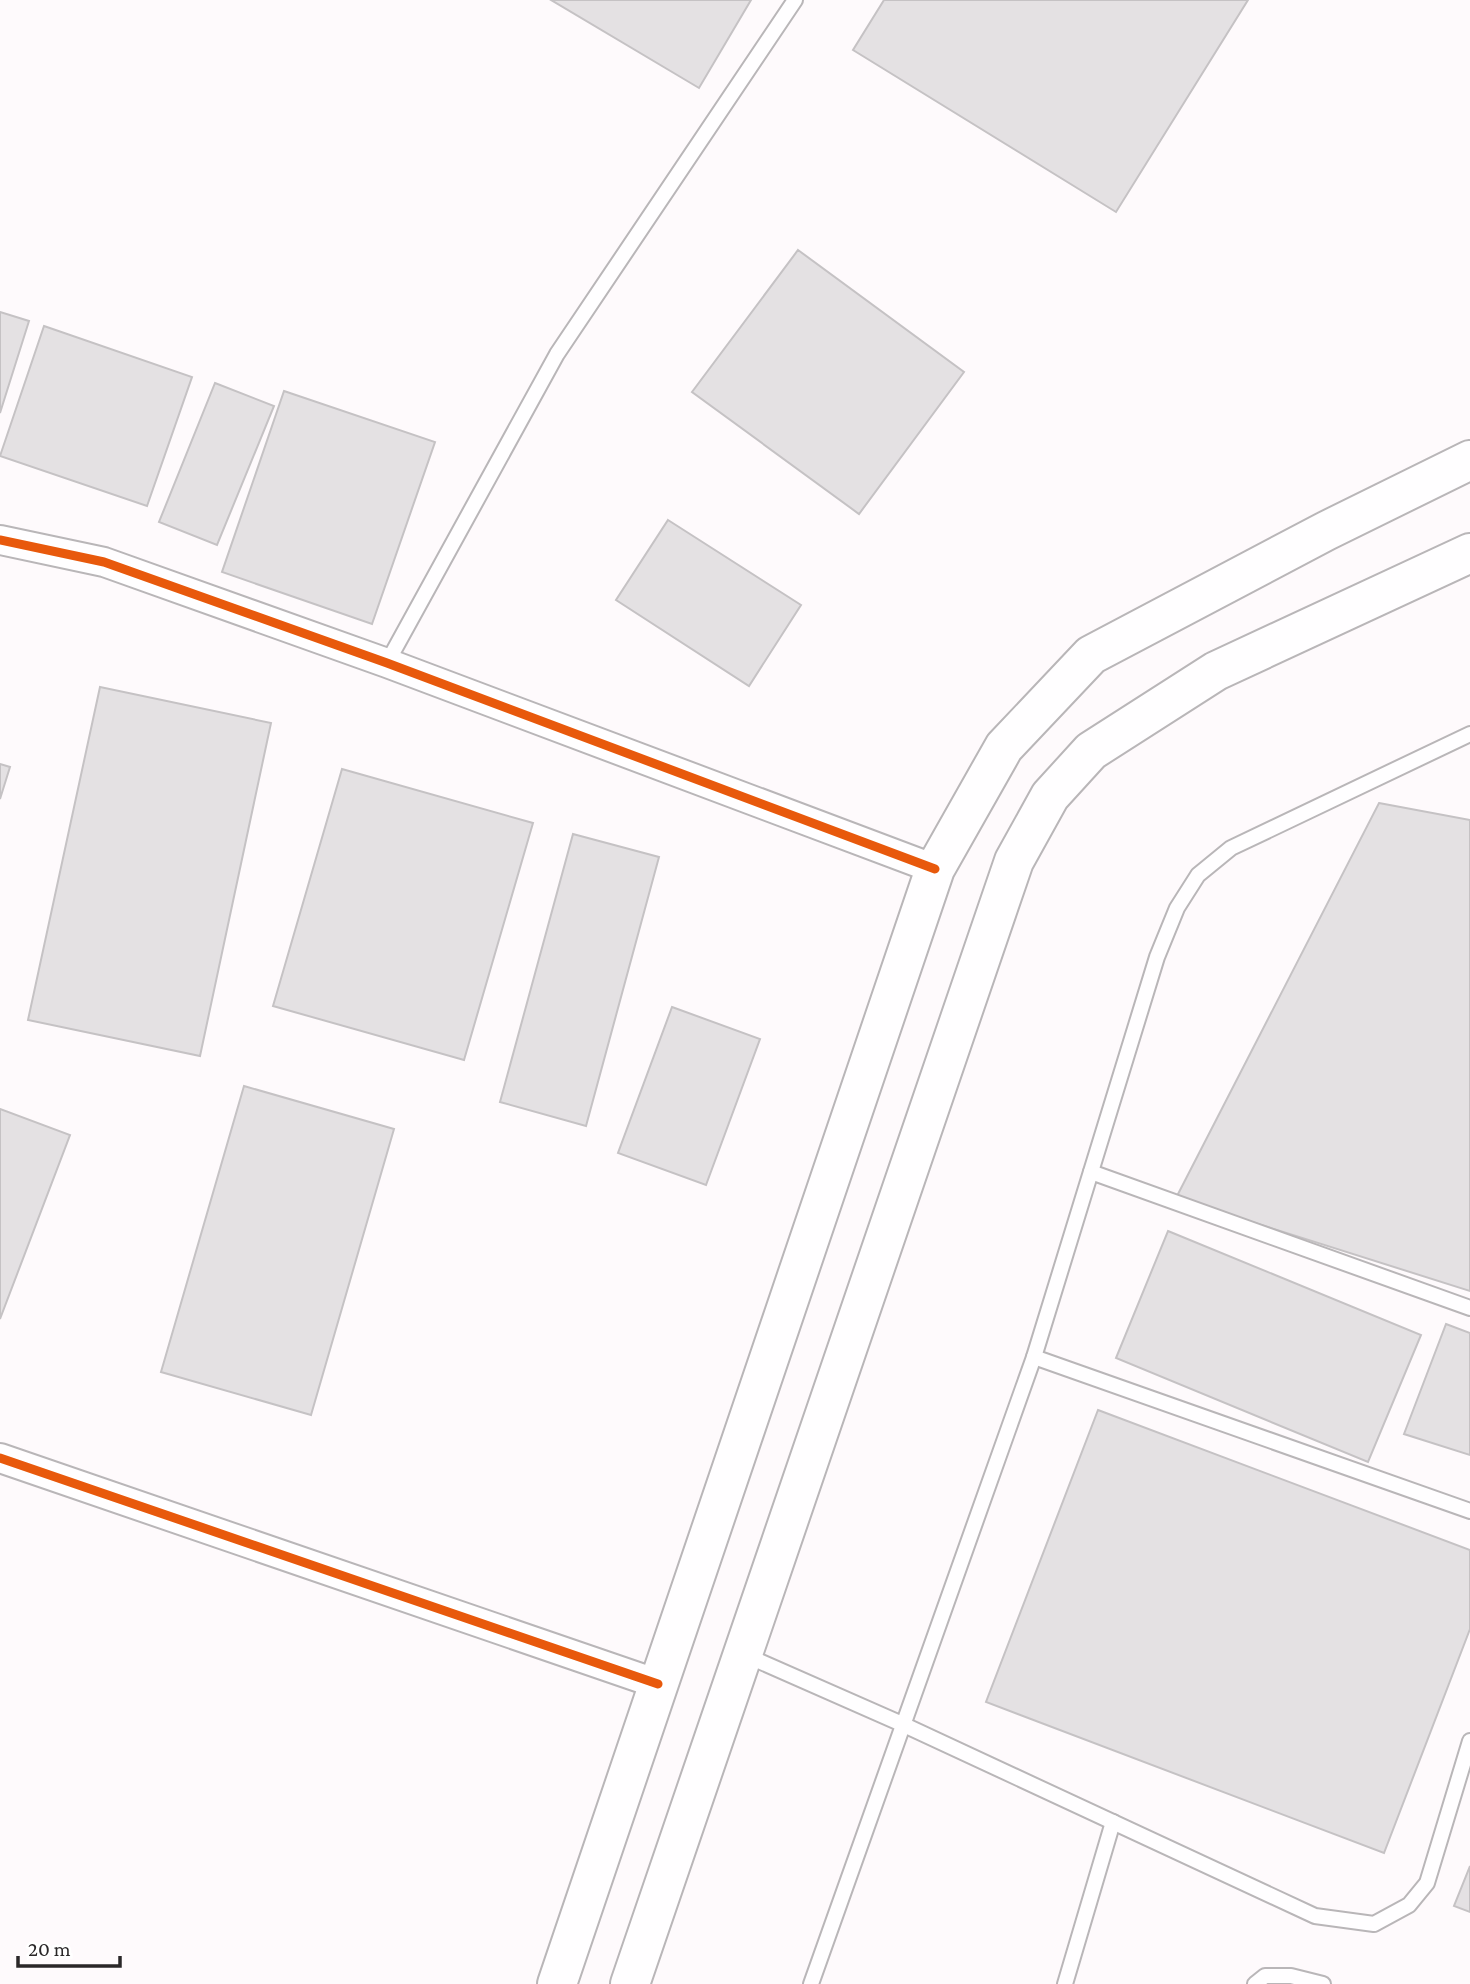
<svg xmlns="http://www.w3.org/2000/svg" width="1470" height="1984" font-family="'Crimson Pro',serif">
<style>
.building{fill:#e4e1e3;stroke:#c5c2c4;stroke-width:2}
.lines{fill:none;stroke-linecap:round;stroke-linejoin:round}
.lane-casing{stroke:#b9b6b8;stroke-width:18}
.street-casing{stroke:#b9b6b8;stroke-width:32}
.secondary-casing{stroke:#b9b6b8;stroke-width:42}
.lane{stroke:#fffeff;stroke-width:14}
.street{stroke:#fffeff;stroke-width:28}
.secondary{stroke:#fffeff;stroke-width:38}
.cycleway-casing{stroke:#fff;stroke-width:13}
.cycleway{stroke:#e8590c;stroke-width:9}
</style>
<rect width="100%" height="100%" fill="#fefafc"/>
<g class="building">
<polygon points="551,0 751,0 699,88"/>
<polygon points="884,0 1248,0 1116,212 853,50"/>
<polygon points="798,250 964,372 859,514 692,392"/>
<polygon points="0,312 29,321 0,413"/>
<polygon points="44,326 192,377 147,506 0,456"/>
<polygon points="215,383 274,406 217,545 159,522"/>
<polygon points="284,391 435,442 372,624 222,572"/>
<polygon points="668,520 801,605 749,686 616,600"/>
<polygon points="100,687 271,723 200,1056 28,1020"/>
<polygon points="0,764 10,767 0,799"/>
<polygon points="342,769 533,823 464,1060 273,1006"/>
<polygon points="1379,803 1470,820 1470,1291 1176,1198"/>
<polygon points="573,834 659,857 586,1126 500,1102"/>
<polygon points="672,1007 760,1039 706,1185 618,1153"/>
<polygon points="244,1086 394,1129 311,1415 161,1372"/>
<polygon points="0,1109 70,1135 0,1319"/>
<polygon points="1168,1231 1421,1335 1368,1462 1116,1358"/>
<polygon points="1446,1324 1470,1333 1470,1455 1404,1434"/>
<polygon points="1098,1410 1470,1550 1470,1629 1384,1853 986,1702"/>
<polygon points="1470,1866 1470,1912 1454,1906"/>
</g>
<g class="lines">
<g class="lane-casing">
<g id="lane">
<polyline points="387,663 557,354 795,0"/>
<polyline points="1091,1172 1470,1308"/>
<polyline points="1034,1357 1470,1511"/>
<polyline points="743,1654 902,1724 1315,1916 1374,1924 1409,1905 1427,1883 1470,1741"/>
<polyline points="811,1984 1034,1357 1157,957 1177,908 1198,875 1231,848 1470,734"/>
<polyline points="1065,1984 1113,1822"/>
<polyline points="1255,1984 1265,1976 1291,1976 1323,1984"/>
</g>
</g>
<g class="street-casing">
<g id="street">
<polyline points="0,540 104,562 387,663 935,869"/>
<polyline points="0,1458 658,1684"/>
</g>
</g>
<g class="secondary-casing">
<g id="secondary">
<polyline points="557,1984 935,869 1004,747 1091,655 1326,531 1470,460"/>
<polyline points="630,1984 1014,861 1050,796 1091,751 1216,671 1470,553"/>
</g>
</g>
<use href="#lane" class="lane"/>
<use href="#street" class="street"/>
<use href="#secondary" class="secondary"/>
<g class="cycleway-casing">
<g id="cycleway">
<polyline points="0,540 104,562 387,663 935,869"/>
<polyline points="0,1458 658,1684"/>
</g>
</g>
<use href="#cycleway" class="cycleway"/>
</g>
<path d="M18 1956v10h102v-10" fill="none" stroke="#2a2728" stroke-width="3.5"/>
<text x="28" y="1956" font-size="21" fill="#2a2728" stroke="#ffffff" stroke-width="5" paint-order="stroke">20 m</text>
</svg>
